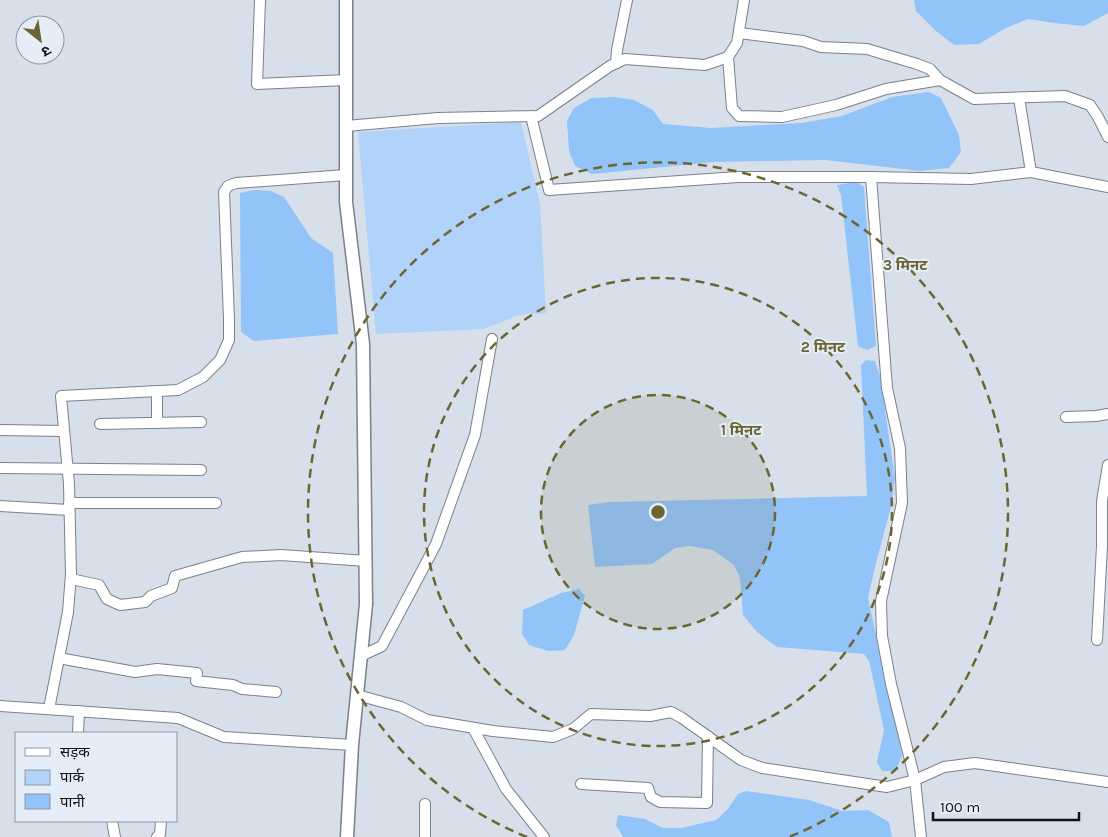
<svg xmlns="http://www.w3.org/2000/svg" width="1108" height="837" font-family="Karla,'Noto Sans Devanagari',sans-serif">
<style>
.green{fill:#b1d3f9}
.water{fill:#92c3f9}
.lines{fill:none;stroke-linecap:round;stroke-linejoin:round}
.minor-casing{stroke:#79818a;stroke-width:12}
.major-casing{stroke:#79818a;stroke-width:15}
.minor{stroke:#fff;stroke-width:10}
.major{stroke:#fff;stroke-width:12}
.ring{fill:none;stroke:#6c6532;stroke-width:2.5;stroke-dasharray:9 6}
.centre{fill:#6c6532;stroke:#e5eef8;stroke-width:2.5}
.ring-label{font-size:15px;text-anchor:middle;font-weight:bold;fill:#6c6532;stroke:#e5eef8;stroke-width:4;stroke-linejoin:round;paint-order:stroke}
</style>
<rect width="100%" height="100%" fill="#d7e0ea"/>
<polygon class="green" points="521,122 540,204 546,313 519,315 484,329 376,334 358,132"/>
<g class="water">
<polygon points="914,0 1108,0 1108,13 1084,26 1054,23 1028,19 1006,28 979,44 954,45 936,31 916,11"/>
<polygon points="929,92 941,98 959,135 961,152 949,168 920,171 826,160 714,162 592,174 575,166 569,151 567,121 574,108 591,98 614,97 634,100 653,110 663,124 711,128 802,123 842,116 892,97"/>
<polygon points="857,182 864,187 876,346 867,350 858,346 841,195 837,185"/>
<polygon points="254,190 271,191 284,197 311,238 333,253 338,334 254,341 241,332 240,193"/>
<polygon points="866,360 875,361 880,376 895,478 891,507 875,567 868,598 902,755 896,771 882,771 877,762 884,730 869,661 864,654 777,647 757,632 743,615 740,578 734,565 713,550 690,546 675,548 652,564 595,567 588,505 609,502 867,496 861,365"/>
<polygon points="579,589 585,596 574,635 565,650 548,651 529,645 522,634 523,610 561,593"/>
<polygon points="746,791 809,800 843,811 868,810 889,822 892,837 623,837 616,825 618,815 645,819 663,828 681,828 716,820 727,810 738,794"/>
</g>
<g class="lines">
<g class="minor-casing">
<g id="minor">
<polyline points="260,0 257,84 346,80"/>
<polyline points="739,33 803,41 821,47 867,49 917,64 930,69 940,80 974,99 1065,96 1090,105 1098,117 1108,137"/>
<polyline points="728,57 732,108 739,116 782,117 836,105 886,89 940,80"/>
<polyline points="616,63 617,50 627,0"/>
<polyline points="1019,98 1031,172"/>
<polyline points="531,116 549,190 738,177 871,177 971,179 1031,172 1108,187"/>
<polyline points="346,126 438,118 538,116 610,66 625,59 705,65 728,57 737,43 744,0"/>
<polyline points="871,177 887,388 900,448 902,503 881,601 882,636 891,684 915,780 921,837"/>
<polyline points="157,391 157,423"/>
<polyline points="1066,417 1096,416 1108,414"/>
<polyline points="100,424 201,422"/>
<polyline points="0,430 64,431"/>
<polyline points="0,468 201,470"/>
<polyline points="69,503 216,503"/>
<polyline points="0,506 69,510"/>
<polyline points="71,579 99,585 107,599 120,605 145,602 151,596 172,588 175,576 242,557 281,555 366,561"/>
<polyline points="1097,640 1102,546 1102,501 1108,465"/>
<polyline points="361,656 382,646 436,544 475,435 492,339"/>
<polyline points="59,658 135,672 157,669 197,673 196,681 233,685 242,689 276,692"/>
<polyline points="357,695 401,707 427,720 493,731 553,737 573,729 591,714 650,716 671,712 682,718 741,760 762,768 887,787 915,780 944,767 975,763 1108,782"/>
<polyline points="0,706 178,718 224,737 352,745"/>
<polyline points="49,709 68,612 71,574 69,484 61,396 178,390 203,377 220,360 229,340 229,319 224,192 228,186 236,183 346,175"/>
<polyline points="473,728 506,789 544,837"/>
<polyline points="78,733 79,711"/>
<polyline points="581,784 648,788 651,797 660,802 707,803 708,736"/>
<polyline points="425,804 425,837"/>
<polyline points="112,821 115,837"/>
<polyline points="157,837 160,834 161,821"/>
</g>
</g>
<g class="major-casing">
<polyline id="major" points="346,0 346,202 363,344 366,604 352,745 347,837"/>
</g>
<use href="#minor" class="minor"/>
<use href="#major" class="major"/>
</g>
<circle cx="658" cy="512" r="117" fill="#6c6532" fill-opacity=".12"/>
<g class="ring">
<circle cx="658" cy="512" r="117"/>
<circle cx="658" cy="512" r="234"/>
<path d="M527 837A350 350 0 1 1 789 837"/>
</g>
<circle cx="658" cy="512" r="8" class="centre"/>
<g class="ring-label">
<text x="905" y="270">3 मिनट</text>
<text x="823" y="352">2 मिनट</text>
<text x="741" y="435">1 मिनट</text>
</g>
<rect x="15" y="732" width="162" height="90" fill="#e5eef8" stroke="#8f969e"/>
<rect x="25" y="748" width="25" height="8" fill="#ffffff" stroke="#8f969e"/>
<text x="60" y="757" font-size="15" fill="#0f1216">सड़क</text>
<rect x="25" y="770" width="25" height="15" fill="#b1d3f9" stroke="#8f969e"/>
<text x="60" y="782" font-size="15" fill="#0f1216">पार्क</text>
<rect x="25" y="794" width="25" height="15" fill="#92c3f9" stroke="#8f969e"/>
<text x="60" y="807" font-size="15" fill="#0f1216">पानी</text>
<g transform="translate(40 40) rotate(150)"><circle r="24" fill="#e5eef8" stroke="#8f969e"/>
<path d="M0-4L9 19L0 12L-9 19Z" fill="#6c6532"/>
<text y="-8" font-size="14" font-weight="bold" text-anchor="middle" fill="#0f1216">उ</text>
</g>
<path d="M933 812v8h146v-8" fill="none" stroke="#0f1216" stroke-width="2.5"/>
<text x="940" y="812" font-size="15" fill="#0f1216" stroke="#e5eef8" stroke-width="4" paint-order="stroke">100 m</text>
</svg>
